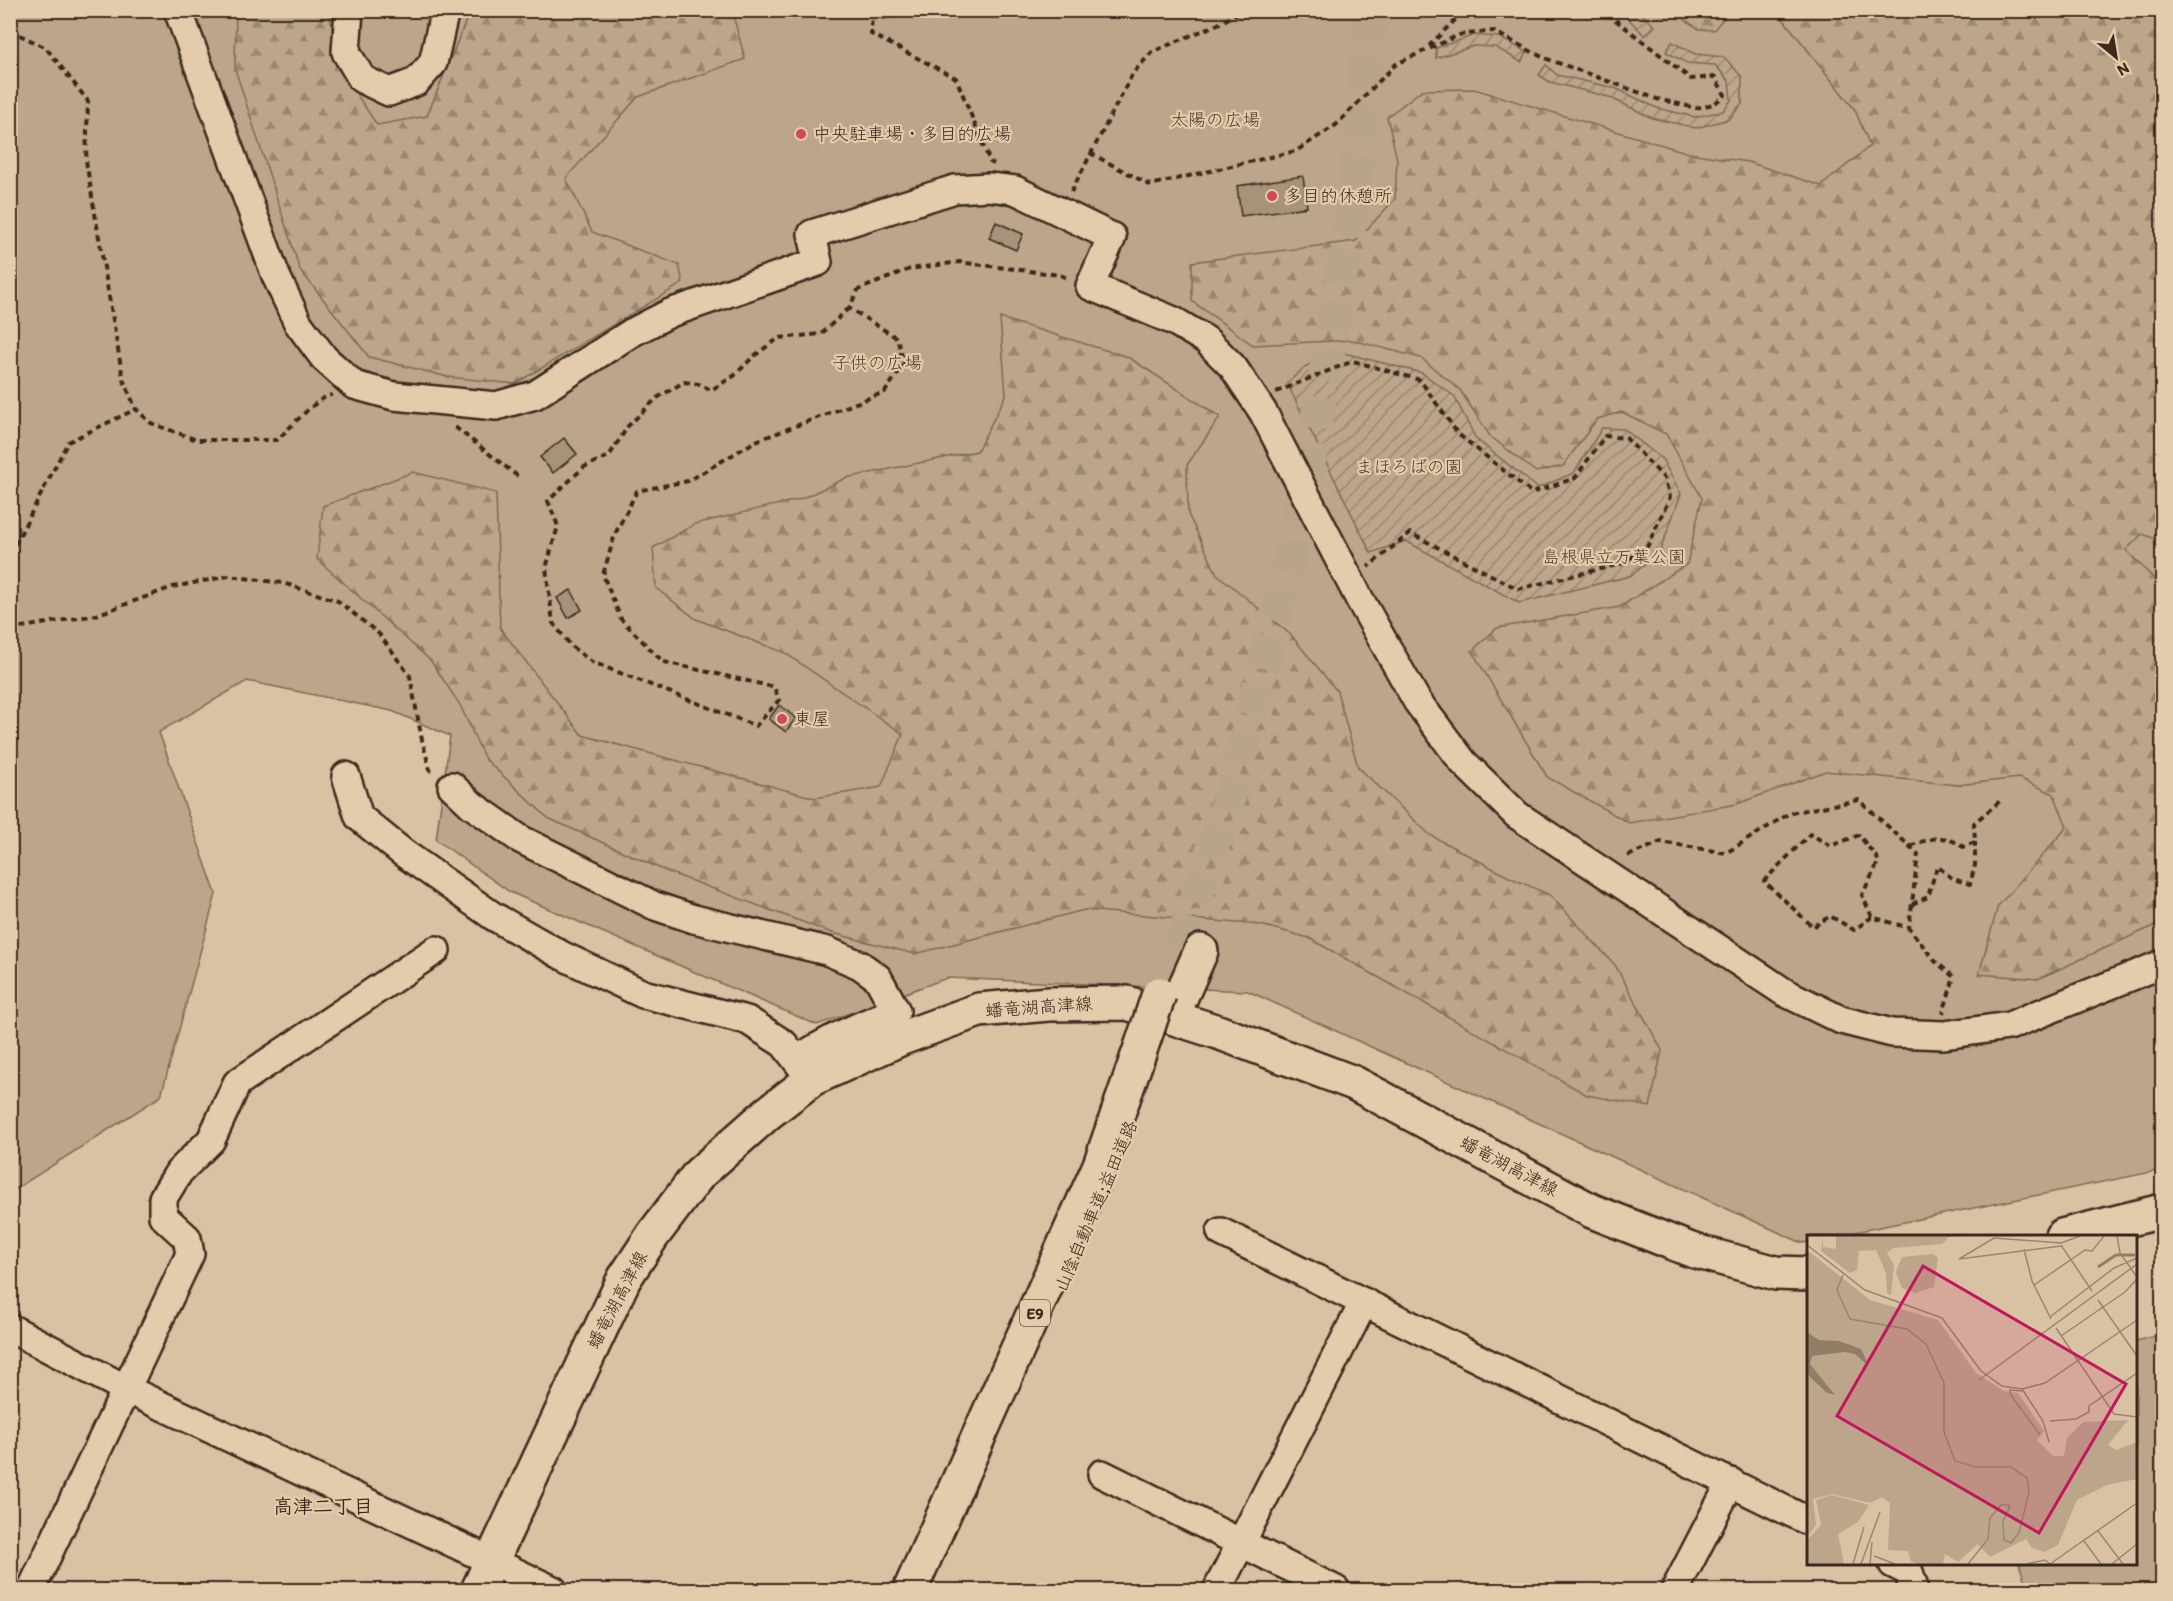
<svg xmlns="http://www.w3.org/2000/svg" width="2173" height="1601" font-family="Itim,'Klee One',sans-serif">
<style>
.green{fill:#bca58a;stroke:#7c6854;stroke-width:1.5}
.forest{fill:url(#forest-firs);stroke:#7c6854;stroke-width:1.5}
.garden{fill:url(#garden-furrows);stroke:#7c6854;stroke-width:1.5}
.building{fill:#a7927a;stroke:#3b2a1e;stroke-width:1.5}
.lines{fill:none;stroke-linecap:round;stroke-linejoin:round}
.highway-tunnel{stroke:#b9a389;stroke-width:33;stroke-dasharray:33 16;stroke-linecap:butt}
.minor-casing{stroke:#3b2a1e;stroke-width:32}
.major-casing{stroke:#3b2a1e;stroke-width:38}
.highway-casing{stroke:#3b2a1e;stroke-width:38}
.path{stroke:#3b2a1e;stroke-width:4;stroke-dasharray:6 4.5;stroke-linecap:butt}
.minor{stroke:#e3cbac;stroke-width:27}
.major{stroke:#e3cbac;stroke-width:33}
.highway{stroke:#e3cbac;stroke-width:33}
.highway-bridge-casing{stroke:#3b2a1e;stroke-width:38;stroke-linecap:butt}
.highway-bridge{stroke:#e3cbac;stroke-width:33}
.poi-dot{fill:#d1495b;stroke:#e3cbac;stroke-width:2}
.labels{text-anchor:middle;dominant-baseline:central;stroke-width:4.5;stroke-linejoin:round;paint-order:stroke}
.shield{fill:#e3cbac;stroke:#6d5a49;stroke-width:1.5}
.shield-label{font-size:16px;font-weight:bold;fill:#3b2a1e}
.park-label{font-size:18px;fill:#4e3c2e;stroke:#e3cbac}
.poi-label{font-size:18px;fill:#3b2a1e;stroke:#e3cbac;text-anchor:start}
.street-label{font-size:18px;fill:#3b2a1e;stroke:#e3cbac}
.neighbourhood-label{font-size:20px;font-weight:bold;fill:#3b2a1e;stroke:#e3cbac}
.inset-river{fill:none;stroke:#927e67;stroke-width:3}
.inset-road{fill:none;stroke:#9a856e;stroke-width:1.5}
.view{fill:#c2185b;fill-opacity:0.15;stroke:#c2185b;stroke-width:3}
.inset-edge{fill:none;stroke:#3b2a1e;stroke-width:3}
</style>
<defs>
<pattern id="forest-firs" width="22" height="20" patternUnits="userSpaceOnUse" patternTransform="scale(1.5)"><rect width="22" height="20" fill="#bca58a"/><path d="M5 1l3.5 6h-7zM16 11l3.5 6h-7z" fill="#9a8770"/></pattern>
<pattern id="garden-furrows" width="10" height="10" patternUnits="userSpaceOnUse" patternTransform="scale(1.5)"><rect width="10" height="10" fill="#bca58a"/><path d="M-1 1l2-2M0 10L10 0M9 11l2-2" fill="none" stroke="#9a8770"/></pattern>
</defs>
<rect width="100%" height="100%" fill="#d9c1a4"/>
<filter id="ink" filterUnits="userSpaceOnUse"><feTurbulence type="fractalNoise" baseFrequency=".0167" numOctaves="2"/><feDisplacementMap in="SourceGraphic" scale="12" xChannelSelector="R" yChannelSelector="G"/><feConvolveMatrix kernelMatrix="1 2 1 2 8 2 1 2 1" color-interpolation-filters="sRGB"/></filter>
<g filter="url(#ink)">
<g class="green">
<polygon points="11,11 2162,11 2162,1170 1835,1236 1808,1236 1808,1242 1802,1243 1248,991 947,978 817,1025 510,892 436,840 450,736 392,711 247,681 159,732 216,894 161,1096 11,1192"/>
<polygon points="2162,1334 2162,1590 2028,1590 2019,1564 2136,1564 2136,1341"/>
</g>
<g class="forest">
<polygon points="236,10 329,11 339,68 377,125 427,116 470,11 732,11 745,59 638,97 566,178 592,232 679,265 683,283 515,384 448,377 369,357 300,270 235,69"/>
<polygon points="1672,11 1729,11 1714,30 1699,29"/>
<polygon points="1767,11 2162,11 2162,541 2142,534 2126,550 2162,587 2162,922 2038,979 1979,974 1998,906 2067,827 2054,794 2019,778 1957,785 1826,771 1737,804 1629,823 1547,777 1472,651 1497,628 1620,607 1687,564 1702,498 1666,434 1622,412 1597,419 1563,466 1536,472 1490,436 1460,390 1421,358 1352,340 1253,345 1192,301 1192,262 1356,241 1395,199 1397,159 1387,117 1422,90 1474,89 1689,153 1748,162 1821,186 1870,146 1855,110 1780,15"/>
<polygon points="1000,318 1128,357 1220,417 1187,465 1188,514 1217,574 1291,635 1337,691 1358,767 1430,835 1509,877 1550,895 1615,965 1662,1050 1650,1107 1587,1095 1309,938 1261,925 1084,910 915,954 832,933 668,872 548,818 485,759 460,705 431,661 317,559 323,506 413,472 496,493 500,628 582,735 815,798 881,787 903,734 785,653 696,619 656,588 653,548 695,524 801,499 846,478 977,451 1006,395"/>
</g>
<g class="garden">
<polygon points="1616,11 1638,11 1655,26 1645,36 1625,15"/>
<polygon points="1475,35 1499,37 1527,52 1521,62 1495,47 1474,46 1436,58 1436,48"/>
<polygon points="1672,42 1695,54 1724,57 1742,77 1742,104 1729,119 1696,128 1652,118 1609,97 1550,82 1539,75 1546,65 1557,75 1615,88 1657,108 1695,117 1723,111 1731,100 1729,81 1715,65 1687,63 1666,52"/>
<polygon points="1336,351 1422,373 1454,396 1476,439 1538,488 1574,473 1602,428 1624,429 1662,459 1681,494 1659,554 1630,576 1519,603 1406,541 1371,553 1287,383 1308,365"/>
</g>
<g class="building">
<polygon points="882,10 924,10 925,12 883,19"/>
<polygon points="1303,176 1307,207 1241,216 1237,186"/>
<polygon points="996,222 1023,234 1016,250 989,238"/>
<polygon points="564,438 577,454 553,473 540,457"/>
<polygon points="571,590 582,610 568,618 557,598"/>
<polygon points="779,705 796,718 786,732 769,719"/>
</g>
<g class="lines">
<polyline class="highway-tunnel" points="1179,950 1234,783 1277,612 1307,476 1351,220 1364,109 1370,10"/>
<g class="minor-casing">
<g id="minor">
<polyline points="178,10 276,276 298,323 324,358 354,385 394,396 496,406 535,395 631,333 670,313 818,262 812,234 955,189 989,187 1015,190 1112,237 1090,286 1174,321 1206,340 1233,367 1263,412 1360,600 1417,701 1463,762 1517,815 1784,992 1841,1020 1892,1033 1944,1035 2009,1026 2162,964"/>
<polyline points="349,10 346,52 362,79 389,92 416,82 433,63 445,10"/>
<polyline points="346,776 359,817 402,852 493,916 563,956 643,994 747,1020 784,1044 807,1074"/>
<path d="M452,786L472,805L520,839L655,906L694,919L827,951L860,965L878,978L896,1011C862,1025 827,1039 797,1060"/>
<polyline points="1221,1232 1808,1521"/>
<polyline points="10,1328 126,1389 553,1590"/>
<polyline points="1102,1474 1336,1590"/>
<polyline points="1893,1564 1909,1572 1913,1584 1910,1590"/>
<polyline points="31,1590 190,1254 187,1238 163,1216 163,1198 179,1172 211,1140 237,1083 436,950"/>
<polyline points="1217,1590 1364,1302"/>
<polyline points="1675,1590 1731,1482"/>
</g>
</g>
<g class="major-casing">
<g id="major">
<polyline points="2062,1236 2162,1211"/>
<polyline points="478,1590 624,1279 653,1235 699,1174 768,1113 812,1079 902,1038 979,1010 1049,1004 1127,1003 1218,1032 1354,1083 1592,1211 1691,1250 1776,1273 1808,1274"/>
</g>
</g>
<g class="highway-casing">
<g id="highway">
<polyline points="1179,1001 1201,951"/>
<polyline points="910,1590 1100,1165 1147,1030"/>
</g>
</g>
<g class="path">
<polyline points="872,10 871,34 956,78 990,162 994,164"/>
<polyline points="10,30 46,48 88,101 86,161 123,379 136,409"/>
<polyline points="1429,46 1465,10"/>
<polyline points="1090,153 1150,185 1296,151 1336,125 1396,64 1459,35 1493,31 1542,57 1657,99 1696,108 1714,104 1725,95 1715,77 1691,79 1613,18 1595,10"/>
<polyline points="1071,192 1133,73 1152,52 1218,24 1244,10"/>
<polyline points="849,308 821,334 779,338 754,356 734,376 711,390 699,384 684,382 657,398 628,426 609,456 584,467 548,501 558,526 546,568 553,623 572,647 592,662 756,726 779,700 774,687 664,662 656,655 621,619 603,575 615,534 637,491 688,481 756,441 885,392 904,364 897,338 849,308 858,290 910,269 959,262 1060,275 1070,279"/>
<polyline points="1276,392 1353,361 1420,380 1458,434 1532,493 1575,478 1605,436 1626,438 1664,478 1670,497 1647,547 1621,564 1518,589 1410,533 1368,567"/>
<polyline points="455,427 520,478"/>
<path d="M10,554L68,442L136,409L151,423L197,440H277C288,430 318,396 332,395"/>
<polyline points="10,629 96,615 173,587 229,576 283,583 338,601 379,634 410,676 422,740 430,770 435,773"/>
<path d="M1910,846C1930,839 1943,832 1963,847L1975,842L1974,823L2000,801"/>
<polyline points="1628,856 1661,842 1726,853 1790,813 1859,800 1918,854 1909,928 1935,961 1954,977 1943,1013"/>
<polyline points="1912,904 1928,897 1937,866 1953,879 1970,884 1975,865 1975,842"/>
<polyline points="1872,917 1862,895 1879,861 1859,835 1831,846 1810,834 1764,881 1813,927 1830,916 1854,930 1872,917 1909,928"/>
</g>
<use href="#minor" class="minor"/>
<use href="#major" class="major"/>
<use href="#highway" class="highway"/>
<g class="highway-bridge-casing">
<polyline id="highway-bridge" points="1147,1030 1159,994"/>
</g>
<use href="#highway-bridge" class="highway-bridge"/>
</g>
</g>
<g class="poi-dot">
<circle cx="801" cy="134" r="6"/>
<circle cx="1272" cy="196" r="6"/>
<circle cx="782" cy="719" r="6"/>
</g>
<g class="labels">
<rect class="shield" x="1020" y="1300" width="30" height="26" rx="4.5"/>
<g class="shield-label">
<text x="1035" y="1313">E9</text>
</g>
<g class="park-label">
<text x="1215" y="120">太陽の広場</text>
<text x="877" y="363">子供の広場</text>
<text x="1409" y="467">まほろばの園</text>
<text x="1614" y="557">島根県立万葉公園</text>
</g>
<g class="poi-label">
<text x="813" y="134">中央駐車場・多目的広場</text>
<text x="1284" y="196">多目的休憩所</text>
<text x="794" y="719">東屋</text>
</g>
<g class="street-label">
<text transform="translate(1039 1007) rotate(-4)">蟠竜湖高津線</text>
<text transform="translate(1509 1166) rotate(28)">蟠竜湖高津線</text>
<text transform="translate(1096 1206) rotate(-67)">山陰自動車道;益田道路</text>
<text transform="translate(617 1300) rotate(-62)">蟠竜湖高津線</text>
</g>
<g class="neighbourhood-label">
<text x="323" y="1506">高津二丁目</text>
</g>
</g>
<g transform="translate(1807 1235)">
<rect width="330" height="330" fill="#d9c1a4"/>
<path d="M0,15L63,65L131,85L169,138L197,156L211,158L237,196L230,205L246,221H257L260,203L276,187L321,185L301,210L310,215L330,207V244L300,250L270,265L251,310L237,317L225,313L219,304L183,322L171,309L151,327L138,319L136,329H110L104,326L101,316L81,315L83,268L75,262L63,268L25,259L6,264L9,290L0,302ZM126,19L131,23L127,52L108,58L95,53L89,37L95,22Z" fill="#bca58a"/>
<path d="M16,1V12L29,14V1H157L142,2L135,9L86,13L80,18L87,30L84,60L80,58L79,38L69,15L52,16L50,35L43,38L14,16ZM0,41L14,60L17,82L27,88L100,100L84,113L104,128L125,133L130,142V158L105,155L100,168L103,172L114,171L119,188L134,198L135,209L119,203L105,213L73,183L66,184L67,201L75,204L81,215L69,217L71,230L62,238L36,232L14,248L0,249V140L20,160L26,163L30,159L8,122L28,118L46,120L63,132L56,110L15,100L0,89ZM138,106L165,144L180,155L198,160L225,192L233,229L230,233L213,225L220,213L218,198L193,177L188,181L201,203V212L165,203L156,214L146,204L141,193L149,186L147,153L134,121ZM205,234L217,245L219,257L214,279L204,292L200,284L204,266L199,264L183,276L179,288L168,297L166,307L152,321L136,316L133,329H114L106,323L101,296L92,309L85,312L86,266L122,274L164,258L166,252L189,251L184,235ZM34,237L61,244L67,265L24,257L3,263L4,255L20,251ZM25,260L62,270L51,287L31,299L37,329H0V305L14,290L9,265Z" fill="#bca58a"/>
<path d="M107,157L123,160L134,173L133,193H127L120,187L115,170H104L102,161Z" fill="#bca58a"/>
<path d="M0,97L12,105L32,106L54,114L62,131L48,119L38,117L5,121L3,129L28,160L20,158L0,139Z" fill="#927e67"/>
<path class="inset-river" d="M291,32L309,20H328"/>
<path class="inset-road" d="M310,1L313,18L330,42M0,10L58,55L135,83L174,136L195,151L215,154L238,148L330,85M254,10L285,56M217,14L225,46L244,84M152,24L187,3L254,8L273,1M152,24L254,11M36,40L30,55L43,84L100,94L119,109L137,148V197L148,226L169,232H204L220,243L222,257L212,298L204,308L197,305L196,286L203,271L195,269L183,283L181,304L161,329M227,50L278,15L285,16L297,1M291,65L330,121M243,82L307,33L330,23M249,93L307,179L330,182M254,101L318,57L330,44M172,145L330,29M215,154L236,186L242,207M215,156L203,155V159L233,200M243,186L269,184L282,177V171L330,138M291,296L316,329M277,306L294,329M67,321L88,329M46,329L57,292M54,329L73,277M63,329L65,307M219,329L238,325L243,329M243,329L330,268M305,329L330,309"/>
<path class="view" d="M116,31L319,149L232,298L30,181Z"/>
<rect width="330" height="330" class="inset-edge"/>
</g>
<rect width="2173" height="1601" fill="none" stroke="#e3cbac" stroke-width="36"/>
<rect x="18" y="18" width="2137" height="1565" fill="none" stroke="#3b2a1e" stroke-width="2" filter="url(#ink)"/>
<g transform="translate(2116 57) rotate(150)" stroke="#e3cbac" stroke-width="4.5" paint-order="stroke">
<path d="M0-4.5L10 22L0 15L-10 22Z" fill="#3b2a1e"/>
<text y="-9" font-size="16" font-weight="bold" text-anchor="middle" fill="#3b2a1e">N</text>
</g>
</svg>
